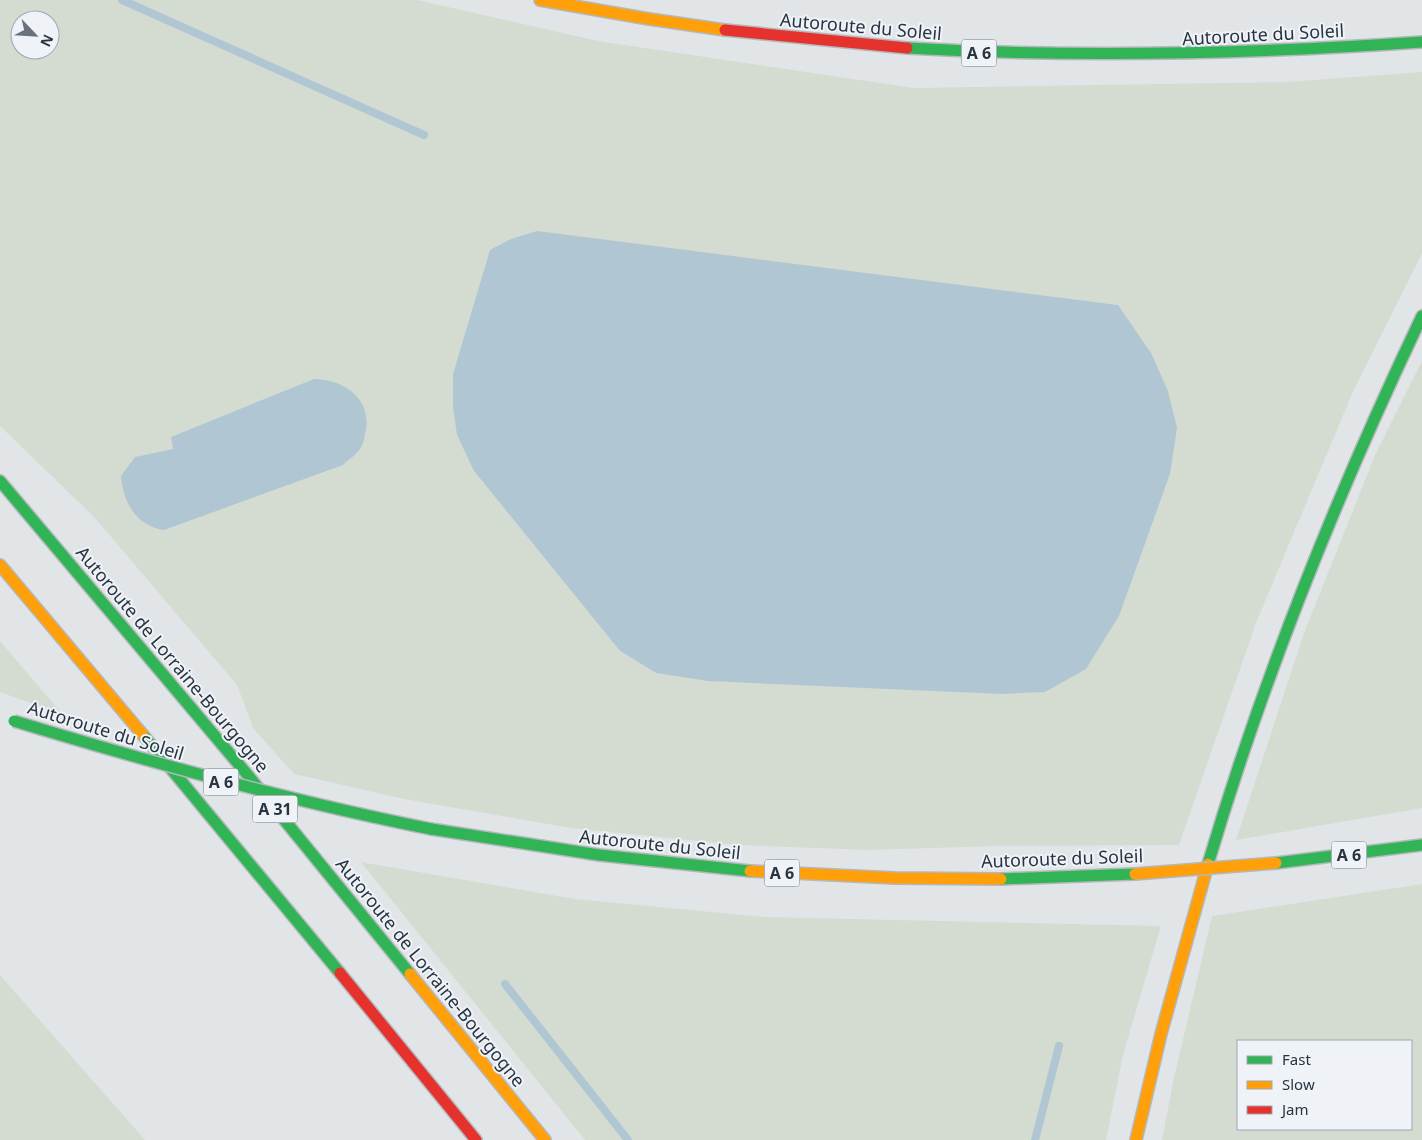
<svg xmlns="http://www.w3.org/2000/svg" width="1422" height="1140" font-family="'Noto Sans',sans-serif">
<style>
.green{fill:#d4dcd2;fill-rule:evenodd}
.water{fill:#b0c6d3}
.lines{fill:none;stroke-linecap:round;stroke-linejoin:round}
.stream{stroke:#b0c6d3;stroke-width:8}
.fast-casing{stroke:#b4b8bc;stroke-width:14}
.slow-casing{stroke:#b4b8bc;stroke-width:14}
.jam-casing{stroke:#b4b8bc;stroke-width:14}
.fast{stroke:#30b455;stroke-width:11}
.slow{stroke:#ff9f0a;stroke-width:11}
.jam{stroke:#e5322d;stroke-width:11}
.fast-bridge-casing{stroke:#b4b8bc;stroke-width:14;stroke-linecap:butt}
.slow-bridge-casing{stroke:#b4b8bc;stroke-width:14;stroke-linecap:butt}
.fast-bridge{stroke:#30b455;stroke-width:11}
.slow-bridge{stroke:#ff9f0a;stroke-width:11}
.labels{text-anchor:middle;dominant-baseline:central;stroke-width:4;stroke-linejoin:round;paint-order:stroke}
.shield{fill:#eff3f7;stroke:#646d78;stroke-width:1}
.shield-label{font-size:16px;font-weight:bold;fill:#283441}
.street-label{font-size:18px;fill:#283441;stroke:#eff3f7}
</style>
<rect width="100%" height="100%" fill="#e2e5e7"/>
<g class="green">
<path d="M0,0H417L598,41L914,88L1287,82L1422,72V253L1352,394L1256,623L1179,845L998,846L868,850L737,845L571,828L404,799L294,774L253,728L237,685L95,518L0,426ZM20,20H50V50H20ZM691,251L1117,305L1170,474L1118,616L1086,669L656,673L620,651L474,471L453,374L470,322Z"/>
<polygon points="1422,361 1422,808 1236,840 1304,633 1375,455"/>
<polygon points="0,641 63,715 0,692"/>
<polygon points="361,862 575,899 765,917 1161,926 1123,1055 1106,1140 585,1140"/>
<path d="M1422,884V1140H1162L1173,1082L1212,916ZM1238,1041H1411V1129H1238Z"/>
<polygon points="0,975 145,1140 0,1140"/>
</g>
<g class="water">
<polygon points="537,231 1118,305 1151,353 1168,391 1177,428 1170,474 1119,616 1086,669 1045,692 1002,694 708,681 656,673 620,651 474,471 457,435 453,407 453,374 490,250 511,239"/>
<path d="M314,379C344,379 374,400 365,434C364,439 363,445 360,449C356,455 348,460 343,465L164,530C136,526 123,502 121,476L135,457L173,449L171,437Z"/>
</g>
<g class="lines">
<g class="stream">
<polyline points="122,0 424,135"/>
<polyline points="505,984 628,1140"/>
<polyline points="1035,1140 1059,1046"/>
</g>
<g class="fast-casing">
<g id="fast">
<path d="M907,48C1080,58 1250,54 1422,42"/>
<polyline points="0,481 246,773 410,974"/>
<polyline points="143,735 340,973"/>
<polyline points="431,829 599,855 750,871"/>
<polyline points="1276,863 1422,845"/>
<path d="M1208,864C1264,675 1337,494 1422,316"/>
<polyline points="1001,879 1135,874"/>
</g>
</g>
<g class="slow-casing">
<g id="slow">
<polyline points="540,0 649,19 725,30"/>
<polyline points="0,565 143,735"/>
<polyline points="750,871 895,878 1001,879"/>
<polyline points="410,974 545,1140"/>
<polyline points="1136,1140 1161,1034 1208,864"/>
</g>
</g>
<g class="jam-casing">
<g id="jam">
<polyline points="725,30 907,48"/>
<polyline points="340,973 476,1140"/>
</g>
</g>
<use href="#fast" class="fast"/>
<use href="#slow" class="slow"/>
<use href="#jam" class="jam"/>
<g class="fast-bridge-casing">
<path id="fast-bridge" d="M14,721C152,763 290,801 431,829"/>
</g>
<g class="slow-bridge-casing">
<polyline id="slow-bridge" points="1135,874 1276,863"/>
</g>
<use href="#fast-bridge" class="fast-bridge"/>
<use href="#slow-bridge" class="slow-bridge"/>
</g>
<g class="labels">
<g class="shield">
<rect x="961.5" y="39.5" width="35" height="27" rx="4"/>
<rect x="203.5" y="768.5" width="35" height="27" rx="4"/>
<rect x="252.5" y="795.5" width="45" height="27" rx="4"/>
<rect x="1331.5" y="841.5" width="35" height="27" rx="4"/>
<rect x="764.5" y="859.5" width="35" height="27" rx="4"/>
</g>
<g class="shield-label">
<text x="979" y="53">A 6</text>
<text x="221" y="782">A 6</text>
<text x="275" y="809">A 31</text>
<text x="1349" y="855">A 6</text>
<text x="782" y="873">A 6</text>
</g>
<g class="street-label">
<text transform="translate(861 26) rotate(5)">Autoroute du Soleil</text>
<text transform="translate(1263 34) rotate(-3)">Autoroute du Soleil</text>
<text transform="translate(173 659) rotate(50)">Autoroute de Lorraine-Bourgogne</text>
<text transform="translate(106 730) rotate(17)">Autoroute du Soleil</text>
<text transform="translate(660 844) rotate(6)">Autoroute du Soleil</text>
<text transform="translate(1062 858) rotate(-2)">Autoroute du Soleil</text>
<text transform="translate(431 972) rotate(51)">Autoroute de Lorraine-Bourgogne</text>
</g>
</g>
<rect x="1237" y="1040" width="175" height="90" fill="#eff3f7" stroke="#9fa7ae"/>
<rect x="1247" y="1056" width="25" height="8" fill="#30b455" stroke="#9fa7ae"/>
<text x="1282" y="1065" font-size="15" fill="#283441">Fast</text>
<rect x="1247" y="1081" width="25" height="8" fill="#ff9f0a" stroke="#9fa7ae"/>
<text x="1282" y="1090" font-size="15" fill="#283441">Slow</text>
<rect x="1247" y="1106" width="25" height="8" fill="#e5322d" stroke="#9fa7ae"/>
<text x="1282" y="1115" font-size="15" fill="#283441">Jam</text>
<g transform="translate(35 35) rotate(115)"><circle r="24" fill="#eff3f7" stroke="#9fa7ae"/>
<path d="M0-4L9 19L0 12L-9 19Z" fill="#69727b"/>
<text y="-8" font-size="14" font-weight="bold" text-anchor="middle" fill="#283441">N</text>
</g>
</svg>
